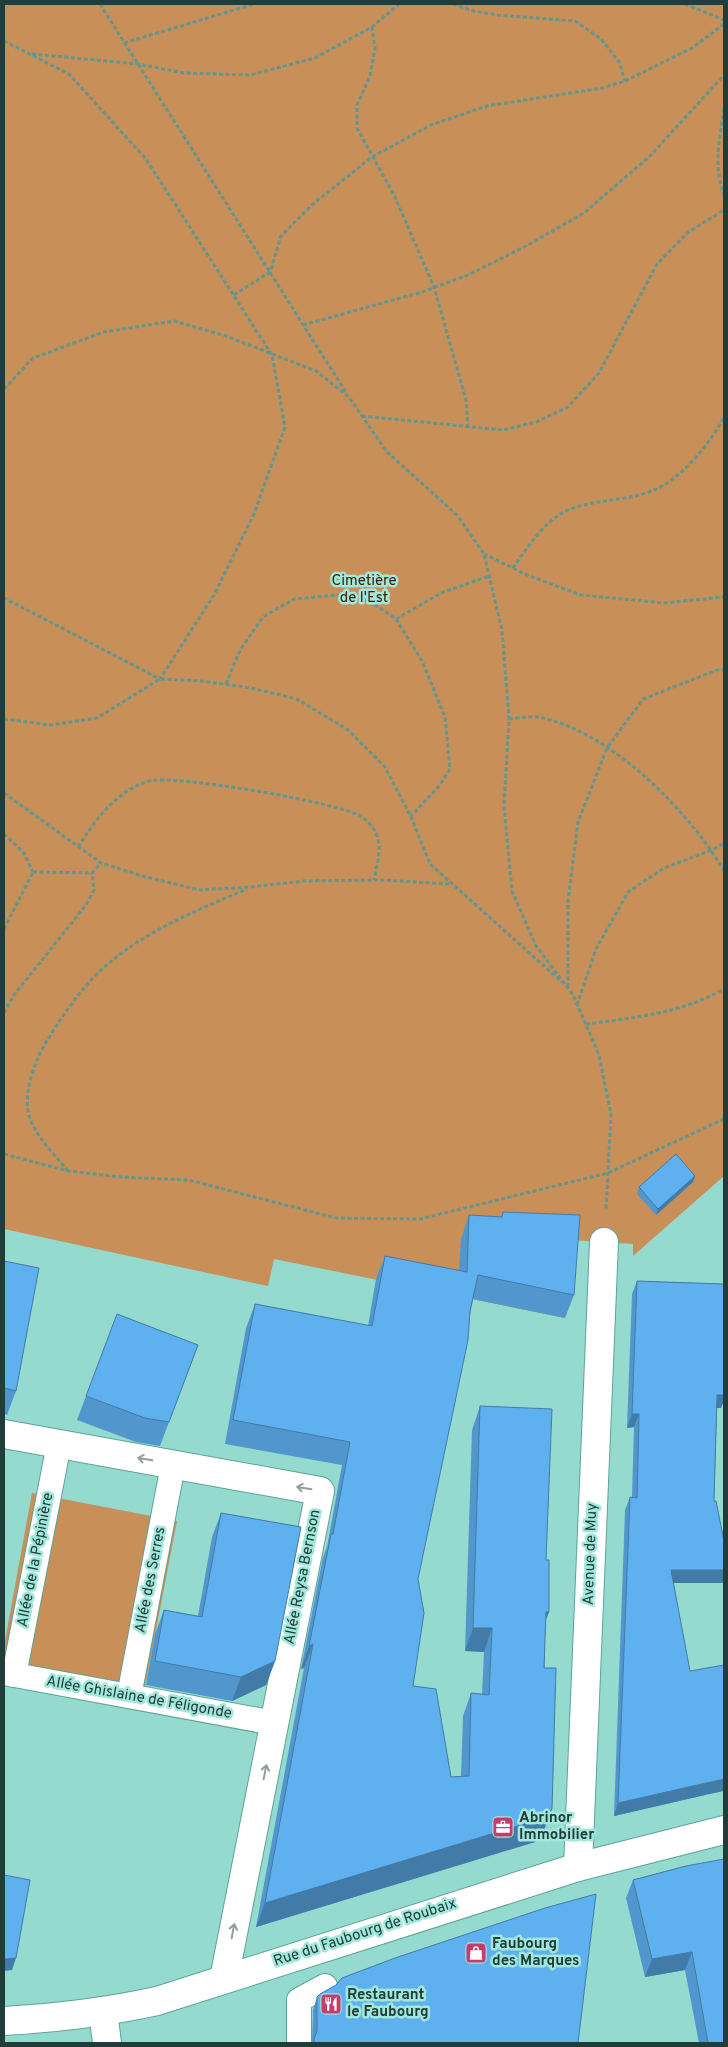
<svg xmlns="http://www.w3.org/2000/svg" width="728" height="2047" font-family="Overpass,sans-serif">
<style>
.green{fill:#c88f59}
.lines{fill:none;stroke-linecap:round;stroke-linejoin:round}
.pedestrian-casing{stroke:#5ea399;stroke-width:26}
.minor-casing{stroke:#5ea399;stroke-width:30}
.secondary-casing{stroke:#5ea399;stroke-width:30}
.path{stroke:#62968e;stroke-width:3;stroke-dasharray:4 2.5;stroke-linecap:butt}
.pedestrian{stroke:#fff;stroke-width:24}
.minor{stroke:#fff;stroke-width:28}
.secondary{stroke:#fff;stroke-width:28}
.wall{fill:#5197cd}
.shaded-wall{fill:#427ba7}
.building{fill:#5eb0ee;stroke:#427ba7}
.oneway{stroke:#909e9c}
.labels{text-anchor:middle;dominant-baseline:central;stroke-width:5;stroke-linejoin:round;paint-order:stroke}
.park-label{font-size:15px;fill:#3e2203;stroke:#a1e7dc}
.street-label{font-size:15px;fill:#203d39;stroke:#a1e7dc}
.poi-label{font-size:15px;font-weight:bold;fill:#203d39;stroke:#a1e7dc;text-anchor:start}
</style>
<rect width="100%" height="100%" fill="#94dacf"/>
<g class="green">
<polygon points="4,4 724,4 724,1176 633,1256 633,1244 571,1240 565,1318 274,1259 268,1286 4,1229"/>
<polygon points="32,1493 177,1521 144,1693 4,1666 4,1646"/>
</g>
<g class="lines">
<g class="pedestrian-casing">
<g id="pedestrian">
<polyline points="4,1673 274,1723"/>
<polyline points="14,1675 59,1444"/>
<polyline points="129,1696 173,1465"/>
<polyline points="299,2043 299,2000 325,1986"/>
</g>
</g>
<g class="minor-casing">
<g id="minor">
<polyline points="4,1434 320,1491 224,1979"/>
<polyline points="578,1867 604,1242"/>
<polyline points="103,2011 107,2043"/>
</g>
</g>
<g class="secondary-casing">
<path id="secondary" d="M4,2021C56,2018 107,2012 157,2001L578,1867L724,1830"/>
</g>
<g class="path">
<polyline points="100,4 347,394"/>
<polyline points="453,4 473,11 498,15 575,21 601,39 619,62 625,81"/>
<polyline points="685,4 724,20"/>
<polyline points="372,27 375,48 370,76 357,105 357,128 395,197 434,287 466,400 468,427"/>
<polyline points="4,41 69,74 146,159 272,355 285,427 254,514 214,595 160,679 4,598"/>
<polyline points="124,43 254,4"/>
<polyline points="32,54 138,64 184,73 250,75 315,58 372,27 399,4"/>
<path d="M724,109C720,136 713,168 724,194"/>
<polyline points="234,295 270,272 281,236 313,204 372,157 431,125 487,106 602,88 625,81 692,48 724,24"/>
<polyline points="303,325 422,292 468,275 526,246 584,213 650,156 724,75"/>
<polyline points="4,389 33,358 104,332 174,321 226,336 316,371 349,397 386,451 457,515 484,554 502,630 509,719 504,806 512,891 536,946 573,995 599,1055 611,1115 606,1209"/>
<polyline points="362,416 503,430 536,422 568,407 599,373 657,264 687,233 724,210"/>
<polyline points="484,554 527,575 581,595 664,603 724,597"/>
<path d="M513,568C526,549 544,522 564,512C591,498 628,502 654,490C680,480 713,441 724,416"/>
<polyline points="396,619 441,593 489,576"/>
<polyline points="226,684 240,650 263,617 294,599 337,595 371,602 396,619 422,661 445,717 450,769 440,785 411,816"/>
<polyline points="4,719 51,725 97,718 160,679 201,681 251,688 297,699 348,730 385,767 411,817 430,864 562,982"/>
<path d="M509,719C519,718 533,715 543,718C613,734 689,811 724,871"/>
<polyline points="4,793 101,863 142,876 200,890 250,887 304,881 381,880 450,884"/>
<polyline points="4,834 24,853 33,872"/>
<path d="M78,847C96,819 116,791 149,781C173,774 343,803 362,817C366,820 373,827 375,831C383,845 377,865 374,880"/>
<polyline points="33,872 92,873 101,863"/>
<polyline points="4,929 33,872"/>
<polyline points="568,987 568,901 578,822 607,748 643,699 717,670 724,670"/>
<polyline points="577,1005 596,949 628,892 664,868 712,850 724,843"/>
<polyline points="4,1013 14,995 86,905 94,890 92,873"/>
<path d="M586,1024C632,1018 683,1013 724,989"/>
<polyline points="4,1154 68,1171 121,1177 189,1180 336,1218 420,1219 608,1173 724,1119"/>
<path d="M68,1171C54,1154 35,1136 29,1115C23,1092 35,1061 46,1042C61,1018 76,995 96,975C137,934 195,911 247,889"/>
</g>
<use href="#pedestrian" class="pedestrian"/>
<use href="#minor" class="minor"/>
<use href="#secondary" class="secondary"/>
</g>
<g class="wall">
<polygon points="695,1176 693,1182 656,1215 637,1194 639,1187"/>
<polygon points="503,1212 574,1295 565,1318 473,1299 418,1579 413,1686 451,1777 461,1776 463,1716 471,1693 482,1694 484,1652 465,1651 472,1430 480,1406 546,1560 549,1612 545,1621 543,1833 535,1842 256,1927 304,1668 301,1669 323,1557 327,1547 342,1465 225,1444 246,1328 255,1304 368,1326 376,1279 385,1256 459,1271 461,1239 469,1215 501,1217"/>
<polygon points="4,1261 16,1391 7,1415 4,1414"/>
<polygon points="637,1281 724,1284 724,1400 721,1408 717,1408 714,1501 724,1541 724,1583 673,1583 705,1795 614,1816 625,1510 630,1497 632,1497 634,1427 627,1428 632,1294"/>
<polygon points="198,1345 160,1446 136,1442 77,1420 86,1396"/>
<polygon points="221,1513 275,1661 266,1685 232,1701 146,1685 155,1634 164,1610 198,1616 212,1537"/>
<polygon points="686,1866 724,2043 699,2043 685,1970 645,1977 626,1898 633,1880"/>
<polygon points="317,1997 578,2043 312,2043 313,2010"/>
</g>
<g class="shaded-wall">
<polygon points="695,1176 693,1182 656,1215 658,1209"/>
<polygon points="717,1395 724,1395 724,1400 721,1408 713,1408"/>
<polygon points="632,1414 639,1414 634,1427 627,1428"/>
<polygon points="671,1570 724,1570 724,1583 666,1583"/>
<polygon points="546,1612 549,1612 540,1635"/>
<polygon points="473,1628 492,1628 484,1652 465,1651"/>
<polygon points="313,1644 304,1668 301,1669 309,1646"/>
<polygon points="275,1661 266,1685 232,1701 241,1677"/>
<polygon points="724,1779 724,1791 705,1795 614,1816 618,1803"/>
<polygon points="552,1809 543,1833 535,1842 256,1927 265,1903"/>
<polygon points="692,1952 685,1970 645,1977 652,1959"/>
<polygon points="16,1958 12,1970 4,1971 4,1959"/>
</g>
<g class="building">
<polygon points="676,1154 695,1176 658,1209 639,1187"/>
<polygon points="503,1212 580,1215 574,1295 478,1275 470,1311 468,1340 418,1579 424,1613 413,1686 436,1689 451,1777 469,1776 471,1693 489,1695 492,1628 473,1628 480,1406 552,1409 546,1560 549,1560 549,1612 546,1612 544,1668 556,1668 552,1809 544,1818 265,1903 313,1644 309,1646 331,1534 333,1534 350,1442 233,1420 255,1304 372,1326 385,1256 467,1272 469,1215 502,1217"/>
<polygon points="4,1261 39,1268 16,1391 4,1388"/>
<polygon points="637,1281 724,1284 724,1395 717,1395 714,1501 716,1501 724,1541 724,1570 671,1570 690,1671 724,1665 724,1779 618,1803 630,1497 637,1498 639,1414 632,1414"/>
<polygon points="117,1314 198,1345 169,1422 145,1418 86,1396"/>
<polygon points="221,1513 301,1527 275,1661 241,1677 155,1661 164,1610 202,1617"/>
<polygon points="724,1859 724,2043 708,2043 692,1952 652,1959 633,1880 686,1866"/>
<polygon points="4,1875 30,1880 16,1958 4,1959"/>
<polygon points="596,1894 578,2043 314,2043 314,2039 317,2031 317,1997 320,1994 336,1985 342,1978 395,1958 545,1908"/>
</g>
<defs><path id="oneway-shaft" d="M-6 0H5M1.5-3L5.5 0L1.5 3" fill="none" stroke-width="1.6" stroke-linecap="round" stroke-linejoin="round" transform="scale(1.25)"/></defs>
<g class="oneway">
<use href="#oneway-shaft" transform="translate(145 1459) rotate(-170)"/>
<use href="#oneway-shaft" transform="translate(304 1488) rotate(-170)"/>
<use href="#oneway-shaft" transform="translate(265 1772) rotate(-79)"/>
<use href="#oneway-shaft" transform="translate(233 1931) rotate(-79)"/>
</g>
<defs>
<g id="office-square" transform="scale(1.125)"><rect x="-9" y="-9" width="18" height="18" rx="4" fill="#c83c6d" stroke="#a1e7dc"/><path d="M-6-3h4V-5.5h4V-3h4V5H-6ZM-1-4.5V-3h2v-1.5ZM-6 0V1H6V0Z" fill="#fff"/></g>
<g id="shop-square" transform="scale(1.125)"><rect x="-9" y="-9" width="18" height="18" rx="4" fill="#c83c6d" stroke="#a1e7dc"/><path d="M-5-2.5h2.3a2.7 3.5 0 0 1 5.4 0H5L5.5 6h-11ZM-1.5-2.5h3a1.5 2.3 0 0 0-3 0Z" fill="#fff"/></g>
<g id="restaurant-square" transform="scale(1.125)"><rect x="-9" y="-9" width="18" height="18" rx="4" fill="#c83c6d" stroke="#a1e7dc"/><path d="M-5-6h1v4h1v-4h1v4h1v-4h1v5L-1.5 .5V6h-2V.5L-5-1ZM5-6V6H3V1.5H1.5Q1.5-4 5-6Z" fill="#fff"/></g>
</defs>
<g fill-rule="evenodd">
<use href="#office-square" x="503" y="1827"/>
<use href="#shop-square" x="476" y="1953"/>
<use href="#restaurant-square" x="331" y="2004"/>
</g>
<g class="labels">
<g class="park-label">
<text x="364" y="581">Cimetière<tspan x="364" dy="17">de l'Est</tspan></text>
</g>
<g class="street-label">
<text transform="translate(591 1554) rotate(-88)">Avenue de Muy</text>
<text transform="translate(36 1560) rotate(-79)">Allée de la Pépinière</text>
<text transform="translate(303 1577) rotate(-79)">Allée Reysa Bernson</text>
<text transform="translate(151 1580) rotate(-79)">Allée des Serres</text>
<text transform="translate(139 1698) rotate(10)">Allée Ghislaine de Féligonde</text>
<text transform="translate(365 1933) rotate(-18)">Rue du Faubourg de Roubaix</text>
</g>
<g class="poi-label">
<text x="519" y="1818">Abrinor<tspan x="519" dy="17">Immobilier</tspan></text>
<text x="492" y="1944">Faubourg<tspan x="492" dy="17">des Marques</tspan></text>
<text x="347" y="1995">Restaurant<tspan x="347" dy="17">le Faubourg</tspan></text>
</g>
</g>
<rect width="728" height="2047" fill="none" stroke="#203d39" stroke-width="10"/>
</svg>
